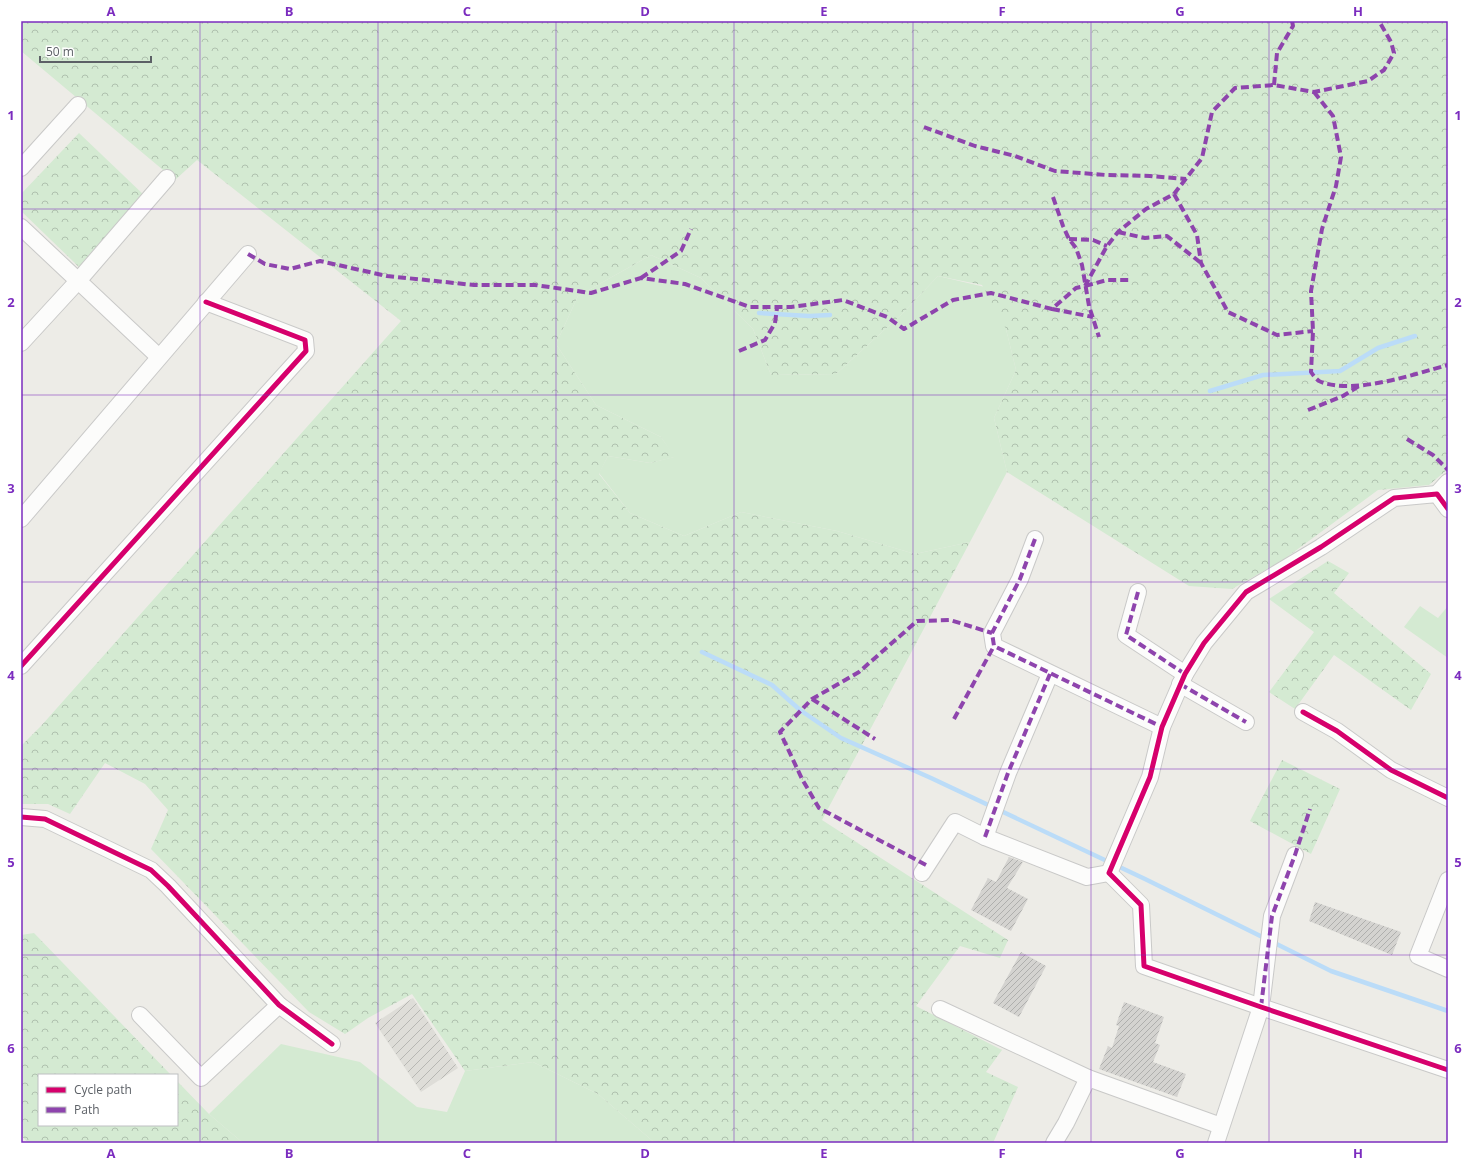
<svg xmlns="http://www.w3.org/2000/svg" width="1469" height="1164" font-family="'Open Sans',sans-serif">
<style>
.industrial{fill:url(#industrial-furrows)}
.grass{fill:#d4ead2}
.forest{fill:url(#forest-crowns)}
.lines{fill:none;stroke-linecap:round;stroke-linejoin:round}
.stream{stroke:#bbdcf8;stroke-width:4.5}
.building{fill:url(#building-hatch)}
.minor-casing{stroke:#c9c9c8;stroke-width:18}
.minor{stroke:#fcfcfb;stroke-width:16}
.quiet{stroke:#8e44ad;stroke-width:4;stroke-dasharray:8 4;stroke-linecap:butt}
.cycleway-casing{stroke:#fff;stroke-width:8}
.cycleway{stroke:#d6006c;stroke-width:5}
.grid{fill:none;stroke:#7b2cbf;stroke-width:1;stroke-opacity:0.55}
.neatline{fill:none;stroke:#7b2cbf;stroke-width:1.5}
.grid-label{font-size:13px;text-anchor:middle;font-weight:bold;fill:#7b2cbf}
</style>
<defs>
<pattern id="industrial-furrows" width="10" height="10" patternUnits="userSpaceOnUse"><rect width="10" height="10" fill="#deddd8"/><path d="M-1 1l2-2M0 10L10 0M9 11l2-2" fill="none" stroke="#b7b7b3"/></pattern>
<pattern id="forest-crowns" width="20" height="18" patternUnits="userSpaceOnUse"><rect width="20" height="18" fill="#d4ead2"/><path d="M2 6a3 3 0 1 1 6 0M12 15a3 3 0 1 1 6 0" fill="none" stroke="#afc1ae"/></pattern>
<pattern id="building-hatch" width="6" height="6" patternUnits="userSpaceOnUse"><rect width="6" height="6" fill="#d4d3d0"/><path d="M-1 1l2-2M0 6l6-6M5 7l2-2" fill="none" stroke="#afafad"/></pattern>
</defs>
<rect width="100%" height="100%" fill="#edece7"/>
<polygon class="industrial" points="413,998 458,1068 421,1092 375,1023"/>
<g class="grass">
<polygon points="651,255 701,278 753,329 771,375 836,374 903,313 938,276 1044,301 1006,329 1016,370 994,418 1007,472 970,542 915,554 837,531 741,512 684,536 630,513 599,473 608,456 650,463 674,457 661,437 596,405 556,344 578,296"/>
<polygon points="1420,606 1438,618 1448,606 1448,658 1404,627"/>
<polygon points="281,1044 360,1062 417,1107 447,1112 465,1071 533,1062 598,1094 655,1143 243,1143 209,1114"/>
</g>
<g class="forest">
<polygon points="21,21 1448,21 1448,469 1429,485 1378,490 1283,560 1232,589 1189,586 1007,472 994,418 1016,370 1006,329 982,285 938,276 903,313 836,374 771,375 753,329 701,278 651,255 578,296 556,344 596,405 661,437 675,457 650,463 608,456 599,474 630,513 684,536 741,512 837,531 915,554 970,542 822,820 1008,940 1000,958 960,946 916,1006 1002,1050 986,1072 1018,1087 993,1143 655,1143 598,1094 533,1062 465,1071 412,994 368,1018 345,1034 309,1012 151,849 168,810 145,784 105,763 70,814 48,804 21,804 21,746 41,726 401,321 197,160 175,180 21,51"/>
<polygon points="79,133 146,197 79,267 21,211 21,194"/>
<polygon points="1328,561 1349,573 1334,593 1431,674 1411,710 1334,655 1295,709 1269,692 1314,632 1269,599"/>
<polygon points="1282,760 1340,789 1311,854 1250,821"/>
<polygon points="34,933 171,1075 39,1075 39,1125 177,1125 177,1081 209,1114 243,1143 28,1143 21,1135 21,935"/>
</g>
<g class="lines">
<g class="stream">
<polyline points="759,313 809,316 830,315"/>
<polyline points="1210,391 1263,375 1340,371 1378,348 1415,336"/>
<polyline points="702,652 772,685 800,710 841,738 931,778 1145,879 1331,971 1448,1011"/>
</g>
</g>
<g class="building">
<polygon points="1009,857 1023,862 1007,888 1028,899 1011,931 971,910 988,878 996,882"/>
<polygon points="1315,902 1401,932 1392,955 1309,921"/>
<polygon points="1021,952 1046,966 1019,1017 993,1003"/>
<polygon points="1124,1002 1164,1017 1155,1043 1160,1045 1153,1062 1186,1074 1177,1097 1099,1069 1108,1046 1112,1048 1119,1026 1116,1025"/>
</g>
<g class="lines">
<g class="minor-casing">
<g id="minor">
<polyline points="21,168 78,105"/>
<polyline points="21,227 159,357"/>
<polyline points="21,343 78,281 167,178"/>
<polyline points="1437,494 1448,482"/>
<polyline points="1448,509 1437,494 1394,498 1321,547 1246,592 1204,643 1185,674 1162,727 1150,777 1109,873 1141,905 1144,966 1261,1007 1448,1070"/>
<polyline points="21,519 248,254"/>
<polyline points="1035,539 1020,579 992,633 994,646 1162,727"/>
<polyline points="1138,592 1126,635 1185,674"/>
<polyline points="21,666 306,351 305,340 206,302"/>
<polyline points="1180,684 1246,722"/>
<polyline points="1303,712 1337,731 1391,770 1448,798"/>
<polyline points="21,817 45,819 151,870 168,886 279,1005 332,1044"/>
<polyline points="985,837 1008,773 1050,674"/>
<polyline points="922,873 955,822 985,837 1087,877 1109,873"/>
<polyline points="1448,880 1418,956 1448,969"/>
<polyline points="940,1009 1088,1078 1221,1126"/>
<polyline points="140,1015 201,1078 279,1005"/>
<polyline points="1054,1143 1066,1123 1088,1078"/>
<polyline points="1216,1143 1261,1007 1272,916 1295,855"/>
</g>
</g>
<use href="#minor" class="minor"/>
<g class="quiet">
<polyline points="1274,85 1277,53 1293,26 1292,21"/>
<path d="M1314,92L1333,116L1341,157L1336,186L1322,229L1311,291L1313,331L1311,372C1313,375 1316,379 1319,381C1352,396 1414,374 1448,365"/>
<polyline points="924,127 975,146 1015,156 1055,171 1106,175 1150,176 1186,179"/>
<polyline points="1174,194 1197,235 1201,263 1228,312 1277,335 1313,331"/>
<polyline points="1053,197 1063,226 1069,239 1076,248 1082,265 1089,306 1099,337"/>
<polyline points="1118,232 1145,238 1167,236 1201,263"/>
<polyline points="1069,239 1093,240 1107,246"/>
<polyline points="248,254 265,264 290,269 320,261 387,276 474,285 535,285 591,293 641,278 685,284 750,307 791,307 843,300 887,317 904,329 953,300 991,293 1052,309 1076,288 1085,286 1107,246 1118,232 1146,209 1174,194 1202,158 1212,112 1235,88 1274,85 1314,92 1368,81 1384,70 1394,53 1391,42 1379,21"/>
<polyline points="641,278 681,251 691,229"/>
<polyline points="1085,286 1107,280 1131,280"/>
<polyline points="1052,309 1093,317"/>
<polyline points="739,351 765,340 775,323 777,308"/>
<polyline points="1308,410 1343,396 1359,386"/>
<polyline points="1407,439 1433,455 1448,470"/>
<polyline points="1035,539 1020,579 992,633 994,646 1162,727"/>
<polyline points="1138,592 1126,635 1185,674"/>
<polyline points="1180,684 1246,722"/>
<polyline points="812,699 875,739"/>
<polyline points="954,719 994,646"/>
<polyline points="985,837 1008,773 1050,674"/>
<polyline points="926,865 819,808 802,779 780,732 812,699 859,672 917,621 950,620 992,633"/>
<polyline points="1261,1007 1272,916 1295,855 1310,809"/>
</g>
<g class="cycleway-casing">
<g id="cycleway">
<polyline points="1448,509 1437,494 1394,498 1321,547 1246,592 1204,643 1185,674 1162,727 1150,777 1109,873 1141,905 1144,966 1261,1007 1448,1070"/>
<polyline points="21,666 306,351 305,340 206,302"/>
<polyline points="1303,712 1337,731 1391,770 1448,798"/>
<polyline points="21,817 45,819 151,870 168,886 279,1005 332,1044"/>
</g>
</g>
<use href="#cycleway" class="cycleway"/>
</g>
<path class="grid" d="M200,21V1143M378,21V1143M556,21V1143M734,21V1143M913,21V1143M1091,21V1143M1269,21V1143M21,209H1448M21,395H1448M21,582H1448M21,769H1448M21,955H1448"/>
<rect width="1469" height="1164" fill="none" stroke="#ffffff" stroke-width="44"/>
<rect x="38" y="1074" width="140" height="52" fill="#ffffff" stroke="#bebfc2"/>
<rect x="46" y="1087" width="20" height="6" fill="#d6006c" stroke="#bebfc2"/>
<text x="74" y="1094" font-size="12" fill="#5c6066">Cycle path</text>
<rect x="46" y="1107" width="20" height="6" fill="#8e44ad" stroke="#bebfc2"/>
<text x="74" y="1114" font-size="12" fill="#5c6066">Path</text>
<path d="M40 56v6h111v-6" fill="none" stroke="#5c6066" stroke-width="2"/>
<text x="46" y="56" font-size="12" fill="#5c6066" stroke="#ffffff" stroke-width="3" paint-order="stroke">50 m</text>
<rect x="22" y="22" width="1425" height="1120" class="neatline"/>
<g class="grid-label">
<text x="111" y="16">A</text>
<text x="289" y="16">B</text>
<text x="467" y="16">C</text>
<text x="645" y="16">D</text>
<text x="824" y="16">E</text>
<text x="1002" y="16">F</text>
<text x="1180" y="16">G</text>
<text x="1358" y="16">H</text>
<text x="11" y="120">1</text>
<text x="1458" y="120">1</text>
<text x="11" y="307">2</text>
<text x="1458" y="307">2</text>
<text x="11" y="493">3</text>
<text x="1458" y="493">3</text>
<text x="11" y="680">4</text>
<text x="1458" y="680">4</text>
<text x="11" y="867">5</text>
<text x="1458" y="867">5</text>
<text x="11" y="1053">6</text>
<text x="1458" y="1053">6</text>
<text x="111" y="1158">A</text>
<text x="289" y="1158">B</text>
<text x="467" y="1158">C</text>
<text x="645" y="1158">D</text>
<text x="824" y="1158">E</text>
<text x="1002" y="1158">F</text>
<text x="1180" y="1158">G</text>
<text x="1358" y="1158">H</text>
</g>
</svg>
